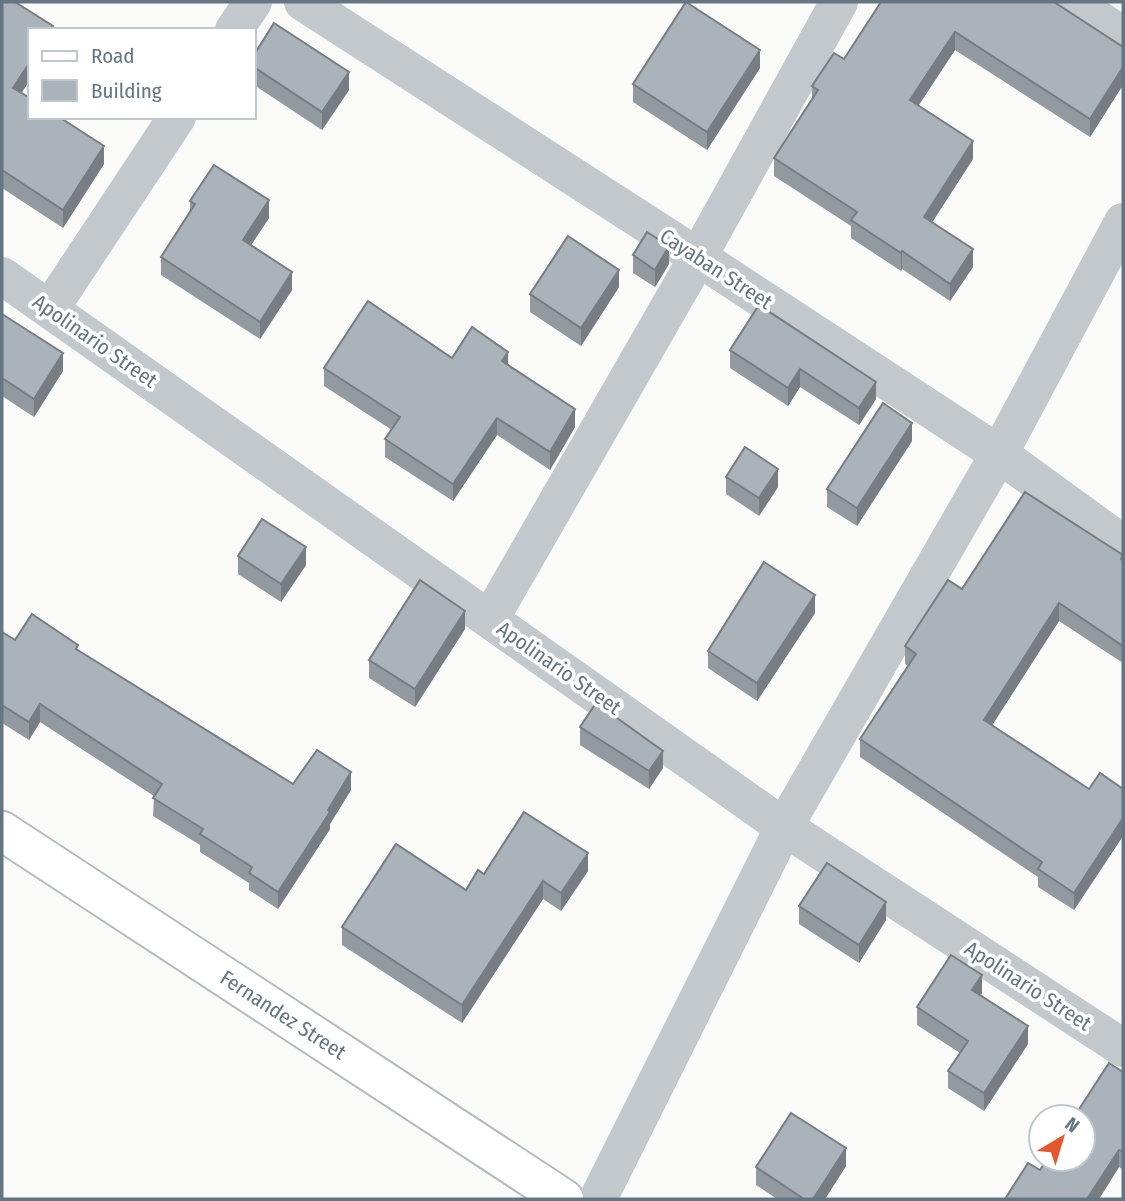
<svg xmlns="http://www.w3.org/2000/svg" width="1125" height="1201" font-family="'Fira Sans Condensed',sans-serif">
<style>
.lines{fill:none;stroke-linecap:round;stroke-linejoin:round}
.secondary-casing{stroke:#b3babf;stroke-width:42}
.street{stroke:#c3c8cc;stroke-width:38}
.secondary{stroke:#fff;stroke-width:38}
.wall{fill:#929a9f}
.shaded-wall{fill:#777d82}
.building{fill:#aab3b9;stroke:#777d82;stroke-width:2}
.labels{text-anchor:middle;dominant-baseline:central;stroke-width:7;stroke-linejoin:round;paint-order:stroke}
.street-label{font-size:21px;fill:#657683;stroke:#fff}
</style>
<rect width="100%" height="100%" fill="#fafaf8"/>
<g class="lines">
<g class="secondary-casing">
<polyline id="secondary" points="2,831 564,1199"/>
</g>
<g class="street">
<polyline points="303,2 698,257 999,454 1123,544"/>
<polyline points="1073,2 1123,36"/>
<polyline points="234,30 253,2"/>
<polyline points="2,276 784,827 1123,1048"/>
<polyline points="50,309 177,117"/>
<polyline points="490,619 698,257 839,2"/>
<polyline points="598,1199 784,827 999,454 1123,222"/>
</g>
<use href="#secondary" class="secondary"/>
</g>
<g class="wall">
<polygon points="2,2 53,30 30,30 30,80 21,93 104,164 63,228 2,188"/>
<polygon points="881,2 1123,47 1123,85 1090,137 955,50 919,105 973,159 932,222 973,267 950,301 902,269 901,271 851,238 851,226 774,176 774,158 812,99 812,86 844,59"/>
<polygon points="254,55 349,90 322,130 254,85"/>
<polygon points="760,68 707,150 633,102 633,84"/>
<polygon points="190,201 269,218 251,245 292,290 260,339 161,275 161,257 190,212"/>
<polygon points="633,255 669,264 655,287 633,273"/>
<polygon points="619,287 581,346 530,312 530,294"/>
<polygon points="759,305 876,399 859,425 800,387 788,406 730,368 730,350"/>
<polygon points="2,314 63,371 34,417 2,396"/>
<polygon points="452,358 508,366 575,427 550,470 497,435 453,501 385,457 385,439 392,430 324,386 324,368"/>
<polygon points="912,441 857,526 827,507 827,489"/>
<polygon points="726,477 778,487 759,516 726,494"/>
<polygon points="1123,555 1123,663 1059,621 992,725 1089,789 1123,789 1123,836 1074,910 1038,887 1038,877 860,757 860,739 908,666 905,664 905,646 962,589"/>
<polygon points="238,556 306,565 281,602 238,574"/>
<polygon points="815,613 757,701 708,668 708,651"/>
<polygon points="465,629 415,707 369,678 369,660"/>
<polygon points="2,632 15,640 78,651 293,784 351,790 330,824 330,829 278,909 249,890 249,883 200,852 200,845 153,816 154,796 40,722 29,740 2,723"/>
<polygon points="580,727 663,768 649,789 580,745"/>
<polygon points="588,871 561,911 543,899 462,1023 342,945 342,927 466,890 484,874"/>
<polygon points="799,906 886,920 859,963 799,924"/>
<polygon points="982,993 981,995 1028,1044 984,1111 948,1088 948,1071 960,1053 917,1025 917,1007"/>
<polygon points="1123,1072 1123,1170 1119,1167 1099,1199 1005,1199 1040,1170"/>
<polygon points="846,1166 825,1199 777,1199 756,1185 756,1167"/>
</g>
<g class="shaded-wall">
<polygon points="955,32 955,50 910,118 910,100"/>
<polygon points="760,50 760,68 707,150 707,132"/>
<polygon points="30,62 30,80 13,106 13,88"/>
<polygon points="1123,67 1123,85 1090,137 1090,119"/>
<polygon points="349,72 349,90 322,130 322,112"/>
<polygon points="973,141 973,159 924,235 924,217"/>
<polygon points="104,146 104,164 63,228 63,210"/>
<polygon points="269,200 269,218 243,257 243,240"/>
<polygon points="669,246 669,264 655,287 655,270"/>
<polygon points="973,249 973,267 950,301 950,284"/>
<polygon points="902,251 902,269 901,271 901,253"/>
<polygon points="619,270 619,287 581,346 581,328"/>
<polygon points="292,272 292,290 260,339 260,322"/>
<polygon points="508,352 508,370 502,361"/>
<polygon points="63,353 63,371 34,417 34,399"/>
<polygon points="800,369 800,387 788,406 788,388"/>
<polygon points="876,382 876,399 859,425 859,408"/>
<polygon points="575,409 575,427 550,470 550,452"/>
<polygon points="497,418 497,435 453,501 453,484"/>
<polygon points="912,423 912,441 857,526 857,508"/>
<polygon points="778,469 778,487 759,516 759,498"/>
<polygon points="306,547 306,565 281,602 281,584"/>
<polygon points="815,595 815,613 757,701 757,683"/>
<polygon points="1059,603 1059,621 984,738 984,720"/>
<polygon points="465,611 465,629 415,707 415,689"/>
<polygon points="40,704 40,722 29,740 29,722"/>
<polygon points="663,751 663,768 649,789 649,771"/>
<polygon points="351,772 351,790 330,824 330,829 278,909 278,892"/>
<polygon points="1123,818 1123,836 1074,910 1074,893"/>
<polygon points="588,853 588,871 561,911 561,893"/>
<polygon points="543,881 543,899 462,1023 462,1005"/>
<polygon points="886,902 886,920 859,963 859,945"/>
<polygon points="982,975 982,993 972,1007 972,990"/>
<polygon points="1028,1026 1028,1044 984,1111 984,1093"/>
<polygon points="846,1148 846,1166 825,1199 813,1199"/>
<polygon points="1119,1150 1119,1167 1099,1199 1087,1199"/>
</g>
<g class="building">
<polygon points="2,2 15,2 53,26 50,30 30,30 30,62 13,88 30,98 30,117 59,117 104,146 63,210 2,170"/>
<polygon points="686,2 760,50 707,132 633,84"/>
<polygon points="881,2 1054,2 1123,47 1123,67 1090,119 955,32 910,100 973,141 924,217 973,249 950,284 902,251 901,253 851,220 857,212 774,158 818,90 812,86 834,53 844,59"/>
<polygon points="274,23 349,72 322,112 254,67 254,55"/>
<polygon points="214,165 269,200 243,240 292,272 260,322 161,257 195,204 190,201"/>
<polygon points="647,232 669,246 655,270 633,255"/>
<polygon points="568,236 619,270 581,328 530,294"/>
<polygon points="368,301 452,358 472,327 508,352 502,361 575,409 550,452 497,418 453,484 385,439 400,417 324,368"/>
<polygon points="759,305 876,382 859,408 800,369 788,388 730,350"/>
<polygon points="2,314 63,353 34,399 2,378"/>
<polygon points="883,403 912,423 857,508 827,489"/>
<polygon points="745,447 778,469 759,498 726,477"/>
<polygon points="1025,492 1123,555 1121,559 1123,561 1123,646 1059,603 984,720 1089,789 1100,773 1123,789 1123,818 1074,893 1038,869 1042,862 860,739 916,654 905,646 948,580 962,589"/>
<polygon points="262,519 306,547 281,584 238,556"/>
<polygon points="764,562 815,595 757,683 708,651"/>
<polygon points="420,580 465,611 415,689 369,660"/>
<polygon points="32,614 78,645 76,649 293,784 317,750 351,772 328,810 330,812 278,892 249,873 252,867 200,834 203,829 153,798 162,784 40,704 29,722 2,705 2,632 15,640"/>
<polygon points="596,703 663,751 649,771 580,727"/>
<polygon points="524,812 588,853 561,893 543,881 462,1005 342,927 396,844 466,890 478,870 484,874"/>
<polygon points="827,863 886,902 859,945 799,906"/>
<polygon points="951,955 982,975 972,990 1028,1026 984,1093 948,1071 968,1041 917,1007"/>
<polygon points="1109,1063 1123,1072 1123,1152 1119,1150 1087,1199 1005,1199 1028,1163 1040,1170 1047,1159 1083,1159 1083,1117 1074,1117"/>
<polygon points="791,1113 846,1148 813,1199 804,1199 756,1167"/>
</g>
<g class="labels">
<g class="street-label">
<text transform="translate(716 269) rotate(33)">Cayaban Street</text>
<text transform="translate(95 341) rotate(35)">Apolinario Street</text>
<text transform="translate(559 668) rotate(35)">Apolinario Street</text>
<text transform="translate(1028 986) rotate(33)">Apolinario Street</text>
<text transform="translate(283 1015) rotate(33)">Fernandez Street</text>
</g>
</g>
<rect width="1125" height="1201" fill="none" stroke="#657683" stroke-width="7"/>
<rect x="28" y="28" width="228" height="91" fill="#ffffff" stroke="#c1c8cd" stroke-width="2"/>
<rect x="42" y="51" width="35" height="10" fill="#ffffff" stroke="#c1c8cd" stroke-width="2"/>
<text x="91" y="63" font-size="21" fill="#657683">Road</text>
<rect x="42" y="80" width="35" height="21" fill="#aab3b9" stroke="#c1c8cd" stroke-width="2"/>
<text x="91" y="98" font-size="21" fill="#657683">Building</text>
<g transform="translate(1062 1138) rotate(38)"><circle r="33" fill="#ffffff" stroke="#c1c8cd" stroke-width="2"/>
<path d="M0-5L12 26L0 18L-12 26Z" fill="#e4572e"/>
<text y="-10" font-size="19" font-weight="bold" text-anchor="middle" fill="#657683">N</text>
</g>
</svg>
